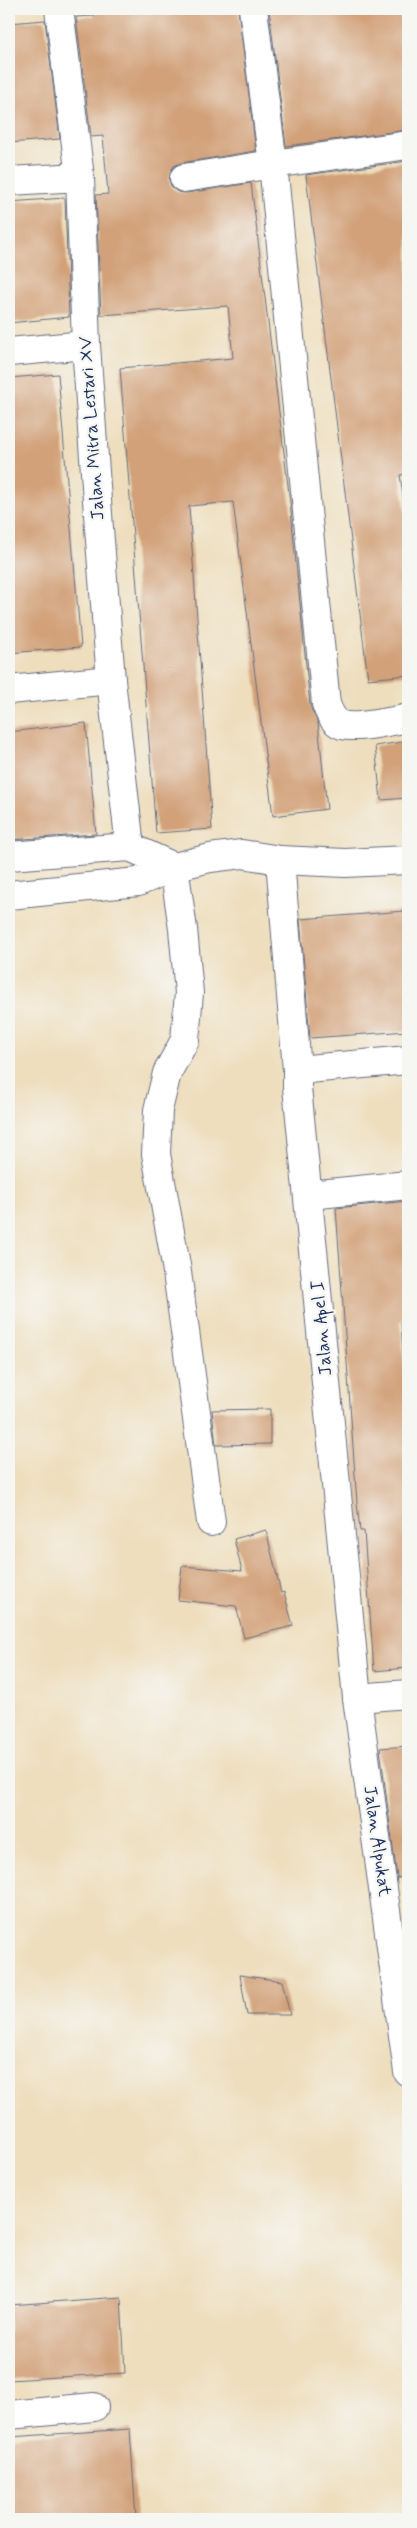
<svg xmlns="http://www.w3.org/2000/svg" width="417" height="2528" font-family="Mynerve,sans-serif">
<style>
.building{fill:#d2a179}
.lines{fill:none;stroke-linecap:round;stroke-linejoin:round}
.street-casing{stroke:#656c7f;stroke-width:30}
.street{stroke:#fff;stroke-width:28}
.labels{text-anchor:middle;dominant-baseline:central;stroke-width:4.5;stroke-linejoin:round;paint-order:stroke}
.street-label{font-size:18px;fill:#1b2f5e;stroke:#f6f6f2}
</style>
<rect width="100%" height="100%" fill="#f6f6f2"/>
<filter id="ink" filterUnits="userSpaceOnUse"><feTurbulence type="fractalNoise" baseFrequency=".02" numOctaves="2"/><feDisplacementMap in="SourceGraphic" scale="10" xChannelSelector="R" yChannelSelector="G"/><feConvolveMatrix kernelMatrix="1 2 1 2 8 2 1 2 1" color-interpolation-filters="sRGB"/></filter>
<filter id="wash" filterUnits="userSpaceOnUse"><feTurbulence type="fractalNoise" baseFrequency=".0096" numOctaves="4" result="noise"/><feDisplacementMap in="SourceGraphic" scale="20" xChannelSelector="R" yChannelSelector="G"/><feGaussianBlur stdDeviation="1.12" result="paint"/><feColorMatrix in="noise" values="0 0 0 0 0 0 0 0 0 0 0 0 0 0 0 0 0 1.4 0 .05"/><feComposite in="paint" operator="in"/></filter>
<g filter="url(#wash)">
<rect width="100%" height="100%" fill="#eedebd"/>
<g id="blocks">
<g class="building">
<polygon points="136,9 238,9 256,151 181,163 174,166 170,172 169,180 172,188 178,192 186,193 251,183 290,502 310,706 318,723 327,809 273,816 233,502 189,506 212,829 156,833 120,368 233,358 228,306 101,315 96,195 108,194 103,136 91,137 76,17 94,16 94,13"/>
<polygon points="269,9 405,9 406,19 408,18 408,130 286,146"/>
<polygon points="45,20 60,139 9,143 9,23"/>
<polygon points="408,161 408,474 400,475 408,529 408,675 368,679 306,175"/>
<polygon points="65,198 69,317 9,323 9,202"/>
<polygon points="58,374 81,647 9,653 9,378"/>
<polygon points="86,723 96,834 9,840 9,732"/>
<polygon points="408,741 408,798 381,800 375,746"/>
<polygon points="405,911 408,948 408,1031 310,1038 300,919"/>
<polygon points="408,1201 408,1321 401,1321 408,1422 408,1668 374,1671 364,1531 360,1531 357,1503 336,1208"/>
<polygon points="270,1409 270,1444 216,1445 212,1410"/>
<polygon points="266,1530 281,1593 284,1592 293,1626 244,1638 236,1606 178,1600 182,1566 242,1571 234,1539"/>
<polygon points="408,1746 408,1876 397,1878 380,1748"/>
<polygon points="240,1975 282,1981 290,2015 247,2015"/>
<polygon points="121,2297 125,2373 9,2380 9,2305"/>
<polygon points="130,2429 136,2519 9,2519 9,2437"/>
</g>
</g>
</g>
<g filter="url(#ink)">
<use href="#blocks" fill-opacity="0" stroke="#656c7f" stroke-width="1"/>
<g class="lines">
<g class="street-casing">
<g id="street">
<polyline points="59,9 80,177 86,345 99,528 111,680 130,847"/>
<polyline points="253,9 273,164 408,145"/>
<path d="M184,178L273,164L326,704C329,712 333,722 342,725C357,729 393,721 408,718"/>
<polyline points="9,181 80,177"/>
<polyline points="9,352 86,345"/>
<polyline points="9,690 111,680"/>
<polyline points="9,856 130,847 174,867 183,929 189,993 185,1040 167,1073 158,1110 156,1154 176,1265 211,1522"/>
<polyline points="280,860 297,1070"/>
<polyline points="9,895 138,882 174,867 210,858 242,854 280,860 345,863 408,860"/>
<polyline points="408,1060 297,1070 297,1087 357,1698 408,2072"/>
<polyline points="309,1195 408,1185"/>
<polyline points="357,1698 408,1694"/>
<polyline points="9,2415 94,2407"/>
</g>
</g>
<use href="#street" class="street"/>
</g>
</g>
<g class="labels">
<g class="street-label">
<text transform="translate(92 428) rotate(-94)">Jalan Mitra Lestari XV</text>
<text transform="translate(322 1328) rotate(-95)">Jalan Apel I</text>
<text transform="translate(377 1841) rotate(82)">Jalan Alpukat</text>
</g>
</g>
<rect width="417" height="2528" fill="none" stroke="#f6f6f2" stroke-width="30"/>
</svg>
